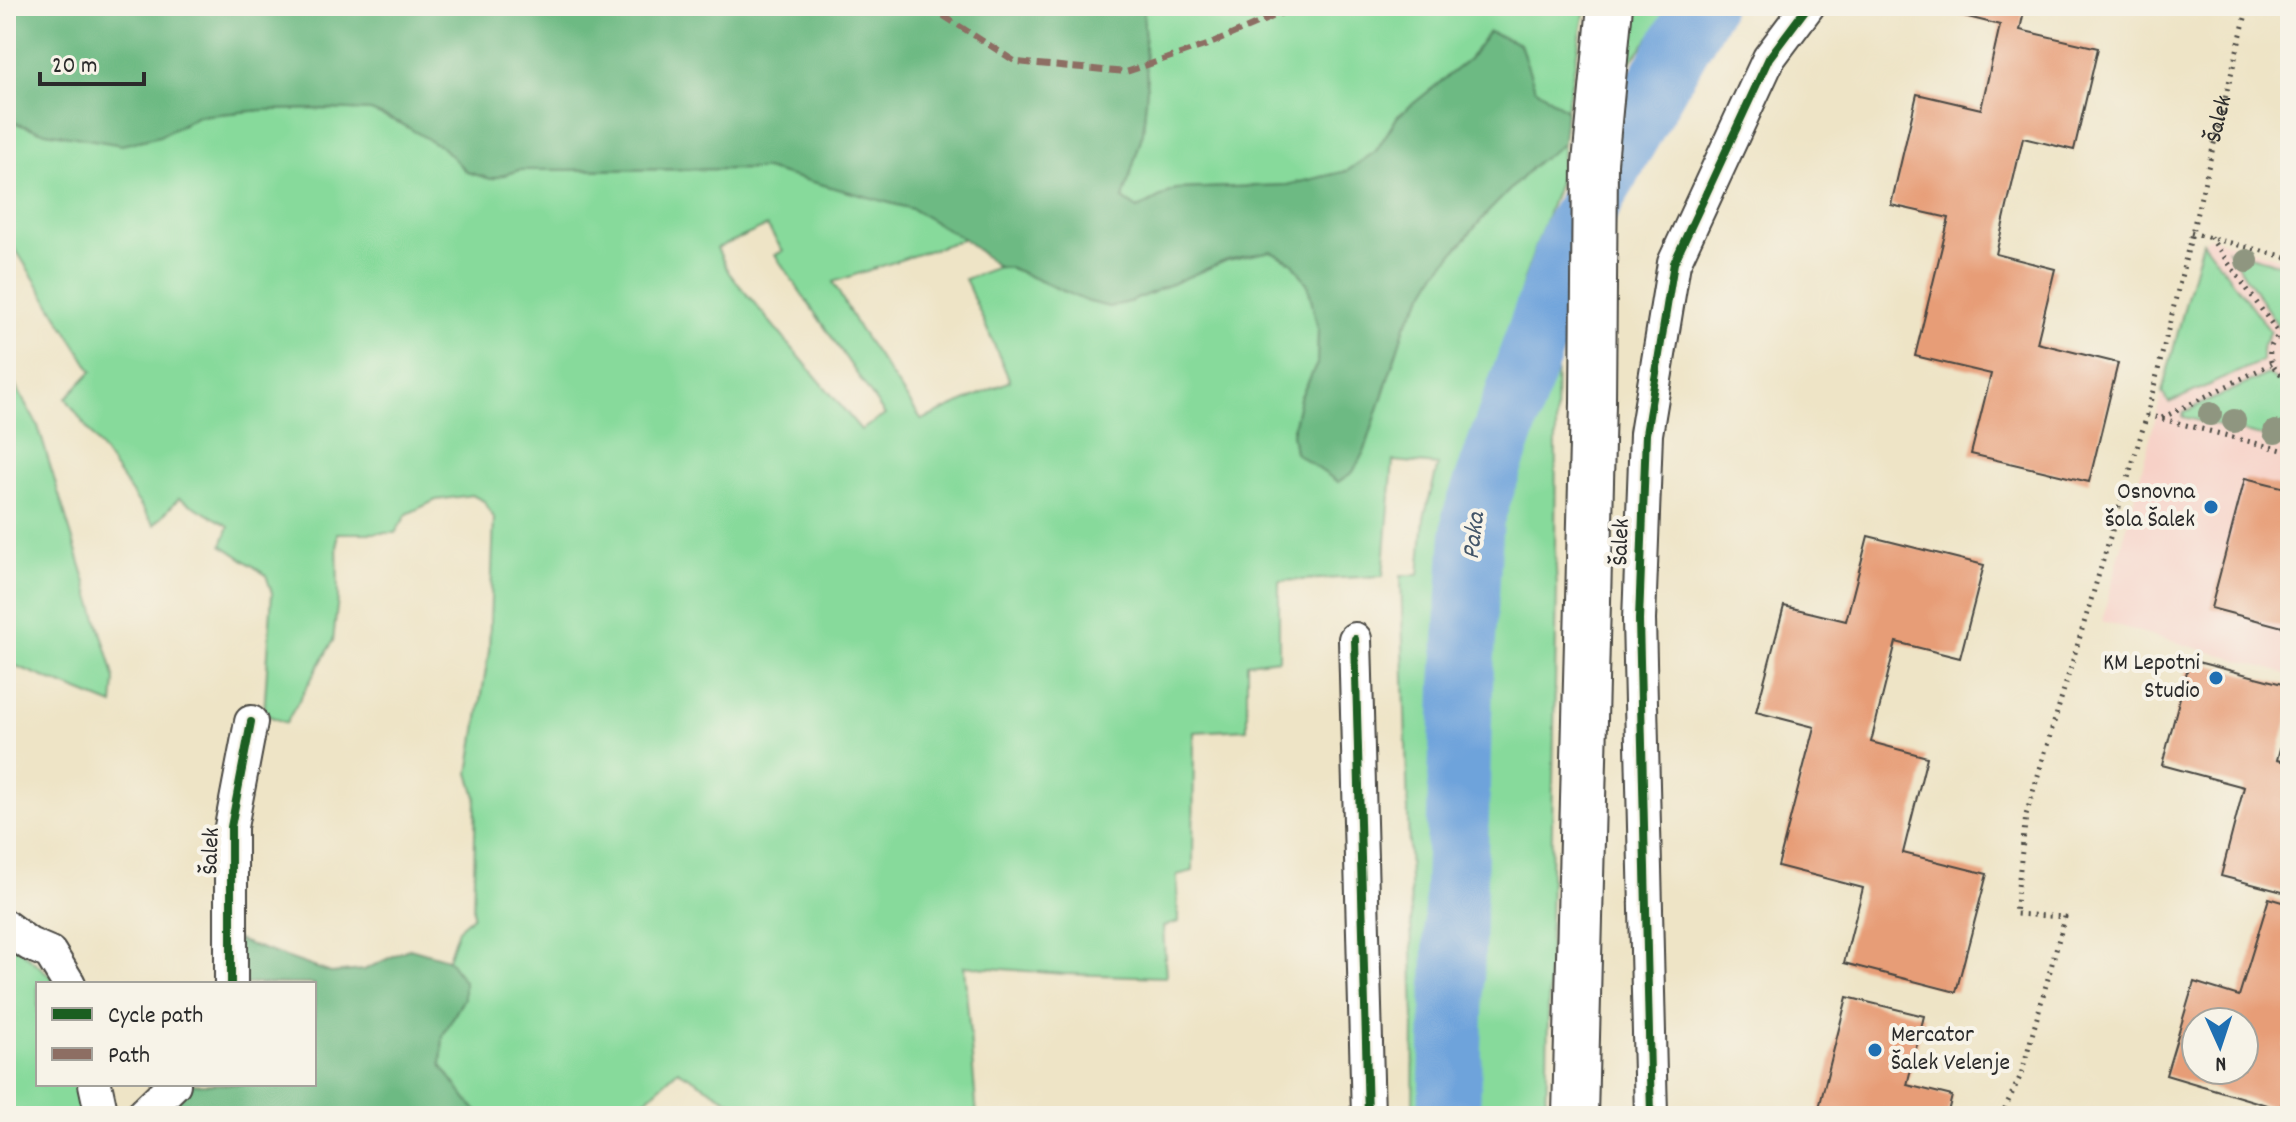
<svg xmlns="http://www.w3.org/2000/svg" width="2296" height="1122" font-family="Dekko,sans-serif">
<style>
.built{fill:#f7d1c7}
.green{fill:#87da9b;stroke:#598263;stroke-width:2;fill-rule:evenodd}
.forest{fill:#6dba83;stroke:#4c7257;stroke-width:2}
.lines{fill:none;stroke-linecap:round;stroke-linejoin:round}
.river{stroke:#6ea3db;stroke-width:62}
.building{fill:#e79d77;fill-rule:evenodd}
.minor-casing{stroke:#484742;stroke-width:36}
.primary-casing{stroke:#484742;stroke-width:48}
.path{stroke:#484742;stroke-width:5;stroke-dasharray:2 6;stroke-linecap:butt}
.minor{stroke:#fff;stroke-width:32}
.primary{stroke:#fff;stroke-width:44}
.quiet{stroke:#8d6e63;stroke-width:6;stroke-dasharray:12 6;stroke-linecap:butt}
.cycleway-casing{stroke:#f7f3e8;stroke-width:13}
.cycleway{stroke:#1b5e20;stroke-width:8}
.tree{fill:#8f9680}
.poi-dot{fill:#1f6fb2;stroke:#f7f3e8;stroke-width:3}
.labels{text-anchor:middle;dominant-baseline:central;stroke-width:8;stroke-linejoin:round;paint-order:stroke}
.street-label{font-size:24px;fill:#2b2b2b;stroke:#f7f3e8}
.poi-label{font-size:24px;fill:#2b2b2b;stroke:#f7f3e8;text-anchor:end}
.water-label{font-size:26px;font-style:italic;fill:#425569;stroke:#f7f3e8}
</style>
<rect width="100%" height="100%" fill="#f7f3e8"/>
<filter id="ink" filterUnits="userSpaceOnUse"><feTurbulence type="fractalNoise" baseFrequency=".0125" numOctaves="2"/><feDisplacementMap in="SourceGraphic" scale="16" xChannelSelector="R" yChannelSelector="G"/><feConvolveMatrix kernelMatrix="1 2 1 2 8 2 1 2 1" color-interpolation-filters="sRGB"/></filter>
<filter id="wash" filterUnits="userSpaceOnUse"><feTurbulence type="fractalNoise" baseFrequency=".006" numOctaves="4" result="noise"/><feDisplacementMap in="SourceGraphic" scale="32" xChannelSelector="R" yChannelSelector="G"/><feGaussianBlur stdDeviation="1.8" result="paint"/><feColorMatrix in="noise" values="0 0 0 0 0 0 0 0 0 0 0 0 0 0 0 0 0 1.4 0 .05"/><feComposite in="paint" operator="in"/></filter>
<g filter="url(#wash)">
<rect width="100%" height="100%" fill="#eee4c6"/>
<polygon class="built" points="2210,237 2290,262 2290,675 2102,621 2202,241"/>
<g class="green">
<polygon points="1143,6 1586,6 1566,110 1535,88 1520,44 1489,32 1469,59 1398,116 1376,151 1347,171 1287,185 1176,189 1138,209 1123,199 1143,132 1147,87"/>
<polygon points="1636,6 1674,6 1627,66"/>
<path d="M327,109L371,111L400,123L444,148L467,172L491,179L519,170L765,169L912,209L964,239L833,282L859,329L922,420L1010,381L965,279L998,267L1011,268L1086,301L1109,307L1132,301L1227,260L1271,251L1293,263L1308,285L1318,329L1317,364L1300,398L1292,433L1295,452L1338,482L1365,450L1405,326L1437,272L1487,213L1537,162L1563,144L1560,180L1524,279L1467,496L1449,694L1445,922L1435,1116H1413L1414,1020L1401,575H1419L1424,518L1438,465L1393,461L1383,576L1279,581V659L1247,663V729L1194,732L1193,871L1177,875L1178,922L1163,927L1166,977L1064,974L964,966L977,1116H755L678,1070L628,1116H483L469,1103L441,1065L443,1035L464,998V981L448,959L458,929L473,916L476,797L469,773L489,651L494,518L484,501L472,495L436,500L407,514L395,533H337L338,598L333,641L286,723L264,714L272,593L266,575L222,545L229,526L179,498L154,525L66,398L92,371L6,234V120L40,131L80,137L160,136L198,116L263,110ZM767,226L783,251L775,255L885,415L861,430L729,273L717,248Z"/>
<polygon points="2202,241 2270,331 2262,347 2262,361 2169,403 2162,392"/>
<polygon points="2228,250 2290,267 2290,322 2278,326"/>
<polygon points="1557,316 1555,550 1557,587 1546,1116 1460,1116 1467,944 1471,689 1489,519 1523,398"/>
<polygon points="6,369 38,426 110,661 115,680 113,705 6,662"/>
<polygon points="2268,374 2275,380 2290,385 2290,443 2183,417 2184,412"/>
<polygon points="6,938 60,984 38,984 38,1084 87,1084 92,1116 6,1116"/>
</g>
<g class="forest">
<polygon points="6,6 1143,6 1147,87 1143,132 1123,199 1138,209 1176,189 1287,185 1347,171 1376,151 1398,116 1469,59 1489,32 1520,44 1535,88 1566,110 1563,144 1537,162 1487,213 1437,272 1405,326 1365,450 1353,472 1338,482 1295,453 1292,433 1300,398 1317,364 1318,330 1308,285 1293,263 1271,251 1227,260 1132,301 1109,307 1086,301 1011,268 998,267 964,239 912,209 765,169 519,170 491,179 467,172 443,148 400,123 371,111 327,109 263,110 198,116 160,136 122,145 40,131 6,120"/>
<polygon points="237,940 331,973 364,970 410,948 448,959 464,981 464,998 443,1035 441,1065 469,1103 483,1116 157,1116 186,1084 314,1084 314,984 238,984"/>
</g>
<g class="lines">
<polyline class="river" points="1449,1116 1462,685 1473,518 1572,235 1702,6"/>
</g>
<g id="blocks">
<g class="building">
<polygon points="1924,6 2025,6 2020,30 2098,48 2074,150 2023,138 1996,254 2055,269 2037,343 2118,363 2089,482 1971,454 1991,374 1915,356 1949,218 1891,205 1917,94 1981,109 2000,25"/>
<polygon points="2245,478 2290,489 2290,629 2211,608"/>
<polygon points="1868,536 1984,565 1960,658 1896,642 1871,742 1927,757 1903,853 1987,874 1956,992 1844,963 1863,888 1778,866 1814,727 1756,712 1784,606 1846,621"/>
<polygon points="2190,660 2290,686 2290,710 2277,760 2290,763 2290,894 2221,876 2244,787 2162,765"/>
<path d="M2269,898L2290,904V1025L2284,1047L2290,1049V1078L2280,1109L2166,1075L2194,982L2239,996ZM2196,1022H2244V1070H2196Z"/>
<polygon points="1847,997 1924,1016 1907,1085 1952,1096 1947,1116 1817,1116"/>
</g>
</g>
</g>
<g filter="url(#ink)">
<use href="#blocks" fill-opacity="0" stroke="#484742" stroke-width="2"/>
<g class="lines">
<g class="minor-casing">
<g id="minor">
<polyline points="1355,639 1368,1116"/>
<polyline points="6,927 29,944 50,953 69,984"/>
<polyline points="231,984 231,827 251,722"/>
<polyline points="95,1084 102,1116"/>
<polyline points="141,1116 174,1084"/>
<polyline points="1651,1116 1639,620 1646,434 1674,263 1769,58 1808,6"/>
</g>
</g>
<g class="primary-casing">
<polyline id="primary" points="1575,1116 1593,403 1595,163 1610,6"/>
</g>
<g class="path">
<polyline points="2191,233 2290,258"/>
<polyline points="2210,237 2279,334"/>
<path d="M2290,329C2263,340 2263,368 2290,379"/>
<polyline points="2147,415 2290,452"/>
<polyline points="2162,418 2271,364"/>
<path id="s1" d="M2001,1116L2021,1075L2065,917L2015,914L2026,815L2147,415L2248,6"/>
</g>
<use href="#minor" class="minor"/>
<use href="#primary" class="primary"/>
<polyline class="quiet" points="928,6 1016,62 1126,72 1210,44 1298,6"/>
<g class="cycleway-casing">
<g id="cycleway">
<polyline points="1355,639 1368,1116"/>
<polyline points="231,984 231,827 251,722"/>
<polyline points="1651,1116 1639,620 1646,434 1674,263 1769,58 1808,6"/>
</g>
</g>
<use href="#cycleway" class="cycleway"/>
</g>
<g class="tree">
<circle cx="2247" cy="261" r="12"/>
<circle cx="2210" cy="414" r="12"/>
<circle cx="2234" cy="421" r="12"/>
<circle cx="2275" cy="432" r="12"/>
</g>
</g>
<g class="poi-dot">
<circle cx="2211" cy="507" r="8"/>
<circle cx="2216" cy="678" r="8"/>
<circle cx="1875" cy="1050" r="8"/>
</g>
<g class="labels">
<g class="street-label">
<text stroke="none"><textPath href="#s1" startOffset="1082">Šalek</textPath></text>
<text transform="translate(1622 542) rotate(-88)">Šalek</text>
<text transform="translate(212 851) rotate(-88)">Šalek</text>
</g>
<g class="poi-label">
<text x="2195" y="493">Osnovna<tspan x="2195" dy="28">šola Šalek</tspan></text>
<text x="2200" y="664">KM Lepotni<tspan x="2200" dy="28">Studio</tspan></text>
<text x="1891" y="1036" text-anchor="start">Mercator<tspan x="1891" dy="28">Šalek Velenje</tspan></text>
</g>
<g class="water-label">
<text transform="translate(1475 536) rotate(-83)">Paka</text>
</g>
</g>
<rect width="2296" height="1122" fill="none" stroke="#f7f3e8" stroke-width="32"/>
<rect x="36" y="982" width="280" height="104" fill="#f7f3e8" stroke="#a5a39c" stroke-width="2"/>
<rect x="52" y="1008" width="40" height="12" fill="#1b5e20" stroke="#a5a39c" stroke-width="2"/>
<text x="108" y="1022" font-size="24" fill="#2b2b2b">Cycle path</text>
<rect x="52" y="1048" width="40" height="12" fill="#8d6e63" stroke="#a5a39c" stroke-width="2"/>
<text x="108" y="1062" font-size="24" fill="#2b2b2b">Path</text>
<g transform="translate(2220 1046) rotate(177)"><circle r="38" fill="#f7f3e8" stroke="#a5a39c" stroke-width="2"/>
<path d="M0-6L14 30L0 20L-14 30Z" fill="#1f6fb2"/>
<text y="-12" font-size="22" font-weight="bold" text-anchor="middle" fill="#2b2b2b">N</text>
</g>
<path d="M40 72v12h104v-12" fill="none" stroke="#2b2b2b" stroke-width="4"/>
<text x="52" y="72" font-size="24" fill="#2b2b2b" stroke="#f7f3e8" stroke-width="6" paint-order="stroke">20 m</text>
</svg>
